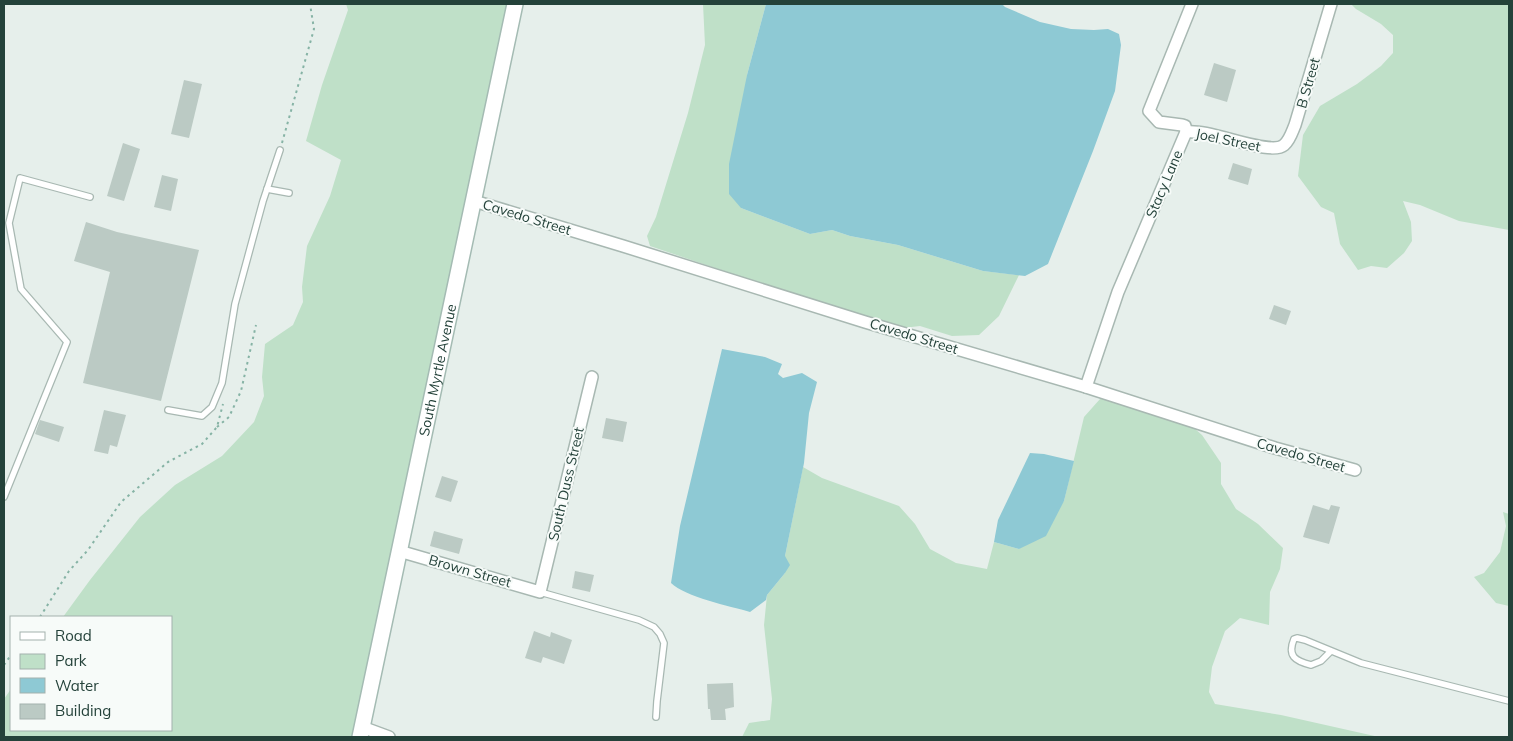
<svg xmlns="http://www.w3.org/2000/svg" width="1513" height="741" font-family="Mulish,sans-serif">
<style>
.green{fill:#bfe0c8}
.water{fill:#8ec9d4}
.building{fill:#bbcac4}
.lines{fill:none;stroke-linecap:round;stroke-linejoin:round}
.lane-casing{stroke:#a8b8b2;stroke-width:8}
.street-casing{stroke:#a8b8b2;stroke-width:14}
.secondary-casing{stroke:#a4bbb3;stroke-width:18}
.path{stroke:#86b3a5;stroke-width:2;stroke-dasharray:2.5 4;stroke-linecap:butt}
.lane{stroke:#fff;stroke-width:5.5}
.street{stroke:#fff;stroke-width:11}
.secondary{stroke:#fff;stroke-width:15}
.labels{text-anchor:middle;dominant-baseline:central;stroke-width:4;stroke-linejoin:round;paint-order:stroke}
.street-label{font-size:14px;fill:#24423a;stroke:#f7fbf9}
</style>
<rect width="100%" height="100%" fill="#e6efeb"/>
<g class="green">
<polygon points="346,4 515,4 360,737 4,737 4,699 11,689 11,730 171,730 171,617 63,617 90,580 140,517 175,485 222,456 254,422 264,396 262,377 265,344 293,325 303,302 302,287 307,246 330,196 341,160 306,141 322,85 348,10"/>
<polygon points="703,4 766,4 747,75 741,208 810,234 832,230 850,236 898,245 983,271 1019,275 999,316 979,335 952,336 920,326 895,329 650,246 647,236 656,217 688,113 705,45"/>
<polygon points="1351,4 1509,4 1509,230 1459,221 1420,205 1403,201 1411,222 1412,241 1404,253 1387,268 1371,266 1358,270 1340,244 1334,213 1321,207 1298,176 1303,135 1320,106 1357,84 1381,66 1393,53 1393,35 1381,24 1356,9"/>
<polygon points="1137,398 1180,416 1202,435 1221,463 1221,484 1236,509 1258,524 1283,548 1280,569 1270,592 1269,625 1240,618 1225,631 1212,667 1209,692 1215,704 1281,715 1379,737 742,737 749,723 770,720 772,699 764,625 767,595 785,573 785,556 803,467 822,478 899,506 915,524 930,549 956,563 987,569 994,542 1019,549 1064,501 1084,417 1100,399"/>
<polygon points="1503,512 1509,514 1509,606 1496,603 1474,577 1484,573 1500,552 1506,526"/>
</g>
<g class="water">
<polygon points="766,4 1002,4 1005,7 1040,22 1071,29 1094,30 1108,29 1119,34 1121,45 1115,91 1093,151 1048,264 1025,276 983,271 898,245 850,236 832,230 810,234 741,208 729,194 729,164 747,75"/>
<path d="M722,349L765,357L782,364L778,374L783,378L802,373L817,382L809,413L804,463L785,556L790,565L785,573L767,595L766,600L750,612C730,606 685,597 671,583L680,526Z"/>
<polygon points="1030,453 1044,454 1074,461 1064,501 1046,536 1019,549 994,542 998,520"/>
</g>
<g class="building">
<polygon points="1214,63 1236,70 1227,102 1204,95"/>
<polygon points="184,80 202,84 189,138 171,134"/>
<polygon points="123,143 140,149 124,201 107,196"/>
<polygon points="1233,163 1252,169 1248,185 1228,179"/>
<polygon points="162,175 178,179 171,211 154,207"/>
<polygon points="86,222 117,232 199,250 161,401 83,383 110,272 74,261"/>
<polygon points="1274,305 1291,311 1286,325 1269,319"/>
<polygon points="104,410 126,415 117,447 110,445 108,454 94,451"/>
<polygon points="606,418 627,422 623,442 602,438"/>
<polygon points="40,420 64,427 59,442 35,434"/>
<polygon points="442,476 458,481 451,502 435,497"/>
<polygon points="1313,505 1329,510 1331,505 1340,507 1329,544 1303,537"/>
<polygon points="434,531 463,539 459,554 430,546"/>
<polygon points="575,571 594,575 590,592 572,588"/>
<polygon points="534,631 550,637 551,632 572,640 564,664 543,657 541,663 525,658"/>
<polygon points="733,683 734,707 725,709 726,720 711,720 710,709 708,709 707,684"/>
</g>
<g class="lines">
<g class="lane-casing">
<g id="lane">
<polyline points="267,189 289,193"/>
<polyline points="168,410 202,416 212,407 222,383 235,304 263,201 280,150"/>
<polyline points="4,497 67,342 21,289 9,223 20,178 90,197"/>
<polyline points="540,592 639,620 654,627 660,634 664,643 657,701 656,717"/>
<path d="M1331,651L1321,661L1311,665C1295,661 1287,656 1294,639L1297,638L1305,640L1361,663L1509,701"/>
</g>
</g>
<g class="street-casing">
<g id="street">
<path d="M1186,132C1209,128 1270,157 1284,145C1290,140 1292,132 1295,125L1331,4"/>
<polyline points="474,201 623,246 865,322 1086,387 1275,448 1355,470"/>
<polyline points="1086,387 1118,292 1186,132 1185,126 1182,125 1159,122 1149,111 1192,4"/>
<polyline points="399,551 540,592 592,377"/>
<polyline points="362,727 389,737"/>
</g>
</g>
<g class="secondary-casing">
<g id="secondary">
<path id="s1" d="M360,737L515,4"/>
</g>
</g>
<g class="path">
<polyline points="282,143 314,29 310,4"/>
<polyline points="217,427 229,417 241,391 256,325"/>
<polyline points="40,617 69,571 88,550 121,502 168,462 202,444 217,427 223,404"/>
<polyline points="4,665 11,655"/>
</g>
<use href="#lane" class="lane"/>
<use href="#street" class="street"/>
<use href="#secondary" class="secondary"/>
</g>
<g class="labels">
<g class="street-label">
<text transform="translate(1308 83) rotate(-74)">B Street</text>
<text transform="translate(1228 140) rotate(12)">Joel Street</text>
<text transform="translate(1164 184) rotate(-67)">Stacy Lane</text>
<text transform="translate(527 217) rotate(17)">Cavedo Street</text>
<text transform="translate(914 336) rotate(17)">Cavedo Street</text>
<text stroke="none"><textPath href="#s1" startOffset="375">South Myrtle Avenue</textPath></text>
<text transform="translate(1301 455) rotate(16)">Cavedo Street</text>
<text transform="translate(566 484) rotate(-77)">South Duss Street</text>
<text transform="translate(470 571) rotate(16)">Brown Street</text>
</g>
</g>
<rect width="1513" height="741" fill="none" stroke="#24423a" stroke-width="10"/>
<rect x="10" y="616" width="162" height="115" fill="#f7fbf9" stroke="#a3b1ad"/>
<rect x="20" y="632" width="25" height="8" fill="#ffffff" stroke="#a3b1ad"/>
<text x="55" y="641" font-size="15" fill="#24423a">Road</text>
<rect x="20" y="654" width="25" height="15" fill="#bfe0c8" stroke="#a3b1ad"/>
<text x="55" y="666" font-size="15" fill="#24423a">Park</text>
<rect x="20" y="678" width="25" height="15" fill="#8ec9d4" stroke="#a3b1ad"/>
<text x="55" y="691" font-size="15" fill="#24423a">Water</text>
<rect x="20" y="704" width="25" height="15" fill="#bbcac4" stroke="#a3b1ad"/>
<text x="55" y="716" font-size="15" fill="#24423a">Building</text>
</svg>
